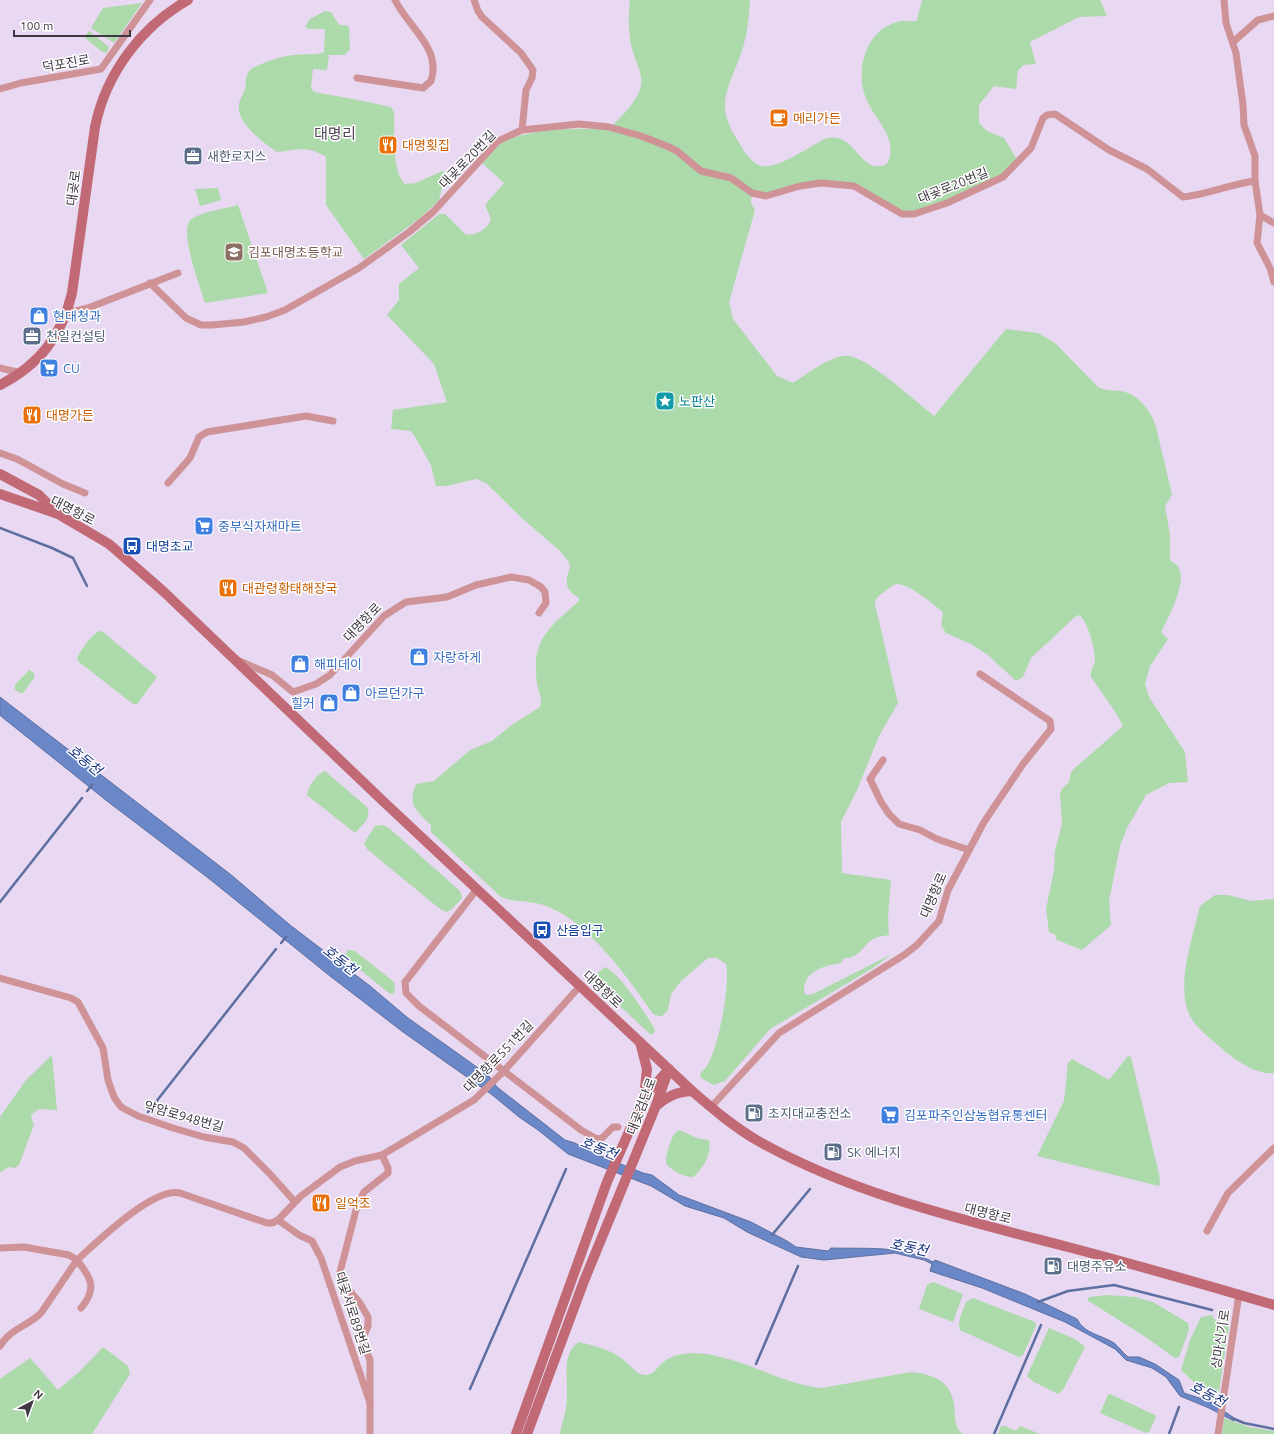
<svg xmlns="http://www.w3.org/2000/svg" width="1274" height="1434" font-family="Ubuntu,'Noto Sans KR',sans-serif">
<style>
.green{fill:#acdaaa}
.water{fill:#6a87c8;stroke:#5d6fa0}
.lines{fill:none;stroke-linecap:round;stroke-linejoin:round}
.stream{stroke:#5d6fa0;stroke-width:2.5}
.street{stroke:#ce9297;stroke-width:7}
.secondary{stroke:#c16a75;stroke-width:10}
.labels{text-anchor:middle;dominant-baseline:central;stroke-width:3;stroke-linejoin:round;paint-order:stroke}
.street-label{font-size:13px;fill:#3f3842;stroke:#fff}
.food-label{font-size:13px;fill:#c56008;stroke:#fff;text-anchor:start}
.service-label{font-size:13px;fill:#4e5e75;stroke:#fff;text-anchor:start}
.education-label{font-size:13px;fill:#785e54;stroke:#fff;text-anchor:start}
.shop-label{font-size:13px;fill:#366cbe;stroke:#fff;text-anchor:start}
.culture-label{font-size:13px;fill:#0d838f;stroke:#fff;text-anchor:start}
.transit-label{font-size:13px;fill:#164399;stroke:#fff;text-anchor:start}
.water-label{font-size:14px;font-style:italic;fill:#183480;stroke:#fff}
.quarter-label{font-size:15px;fill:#53455a;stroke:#fff}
</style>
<rect width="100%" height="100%" fill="#e8d8f1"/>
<g class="green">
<path d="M630,0H750C749,17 747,35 742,51C728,91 713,105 740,144C744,152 752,163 761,166C776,171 813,144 827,138C857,132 860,177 887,164C899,140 878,123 868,103C856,79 861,46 882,29C888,25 895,22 902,21C908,20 912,23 917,20L922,0H1100L1107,16L1079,17L1030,42L1036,64L1024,65L1018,70L1016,89L994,86L979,105V123L987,131L1004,138L1018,161L1003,177L947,203L902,214L854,186L821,183L766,196L752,193L751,203L755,210L729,302L733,319L777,376L793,383C807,374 833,353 850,356C870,360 917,402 934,416L1006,329L1038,333L1055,343L1098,387C1109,392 1115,389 1125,392C1140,396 1149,410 1155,423L1171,490L1172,495L1165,506L1170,535V560C1172,562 1176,564 1178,566C1188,581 1168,619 1161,632L1168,639L1150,666L1145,684L1149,697L1185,752L1188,782L1169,783L1146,795L1127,828L1120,846L1109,901L1111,925L1082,950L1055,939L1057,936L1049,932L1046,909L1054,871L1055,851L1062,824L1060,793L1062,789L1069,782L1071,772L1075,768L1123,726L1116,713L1091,677C1090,670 1095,665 1095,659C1095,649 1087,619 1079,615L1075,617L1031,658L1023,677L1016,681L988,655L971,644L946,633L941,625L943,613C936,605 908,584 898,584C893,584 888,589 884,592C880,595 875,598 875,604L898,703L879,736L857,790L841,822L842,873L891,880L888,918L889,935C884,936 878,936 873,939C863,945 859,959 844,958L841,963C824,965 803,972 804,992L806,995L813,994L892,954L873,968L770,1029L725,1081L714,1085L701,1078L700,1074C702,1071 704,1070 706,1067C718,1052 731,982 726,964L717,958H708L681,981L671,994L668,1010L662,1016H658L653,1014C629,979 587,920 546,906C531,900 515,903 501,897L431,832V825C416,810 407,805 416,784L434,781L470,750L492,741L510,726L540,707C543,700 538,691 537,683C531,639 549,628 579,601V598C564,589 565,582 570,567L569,562L559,550L524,520L486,483L476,479L446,486H436L431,465L414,435L410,431L391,429L393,410L447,402L434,364L387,315L399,300V284L419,268L401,245L439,214H445L465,234C475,237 488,229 491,219L485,205L504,183L482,163C488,156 494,148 502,143C524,129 581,127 608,130C620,118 638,102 641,85C643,74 636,63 633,52C628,36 628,17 630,0Z"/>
<polygon points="142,3 114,43 91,28 103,8"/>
<path d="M325,11L331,12L339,25H346L349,27L350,49L345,55H329L327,70L313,69L311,88L314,92L353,99L391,107L394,112C395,130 391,171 405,184L416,183L442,171L446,173L439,200L420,218L364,259L326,205V157C308,145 297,150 277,152C264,143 235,122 239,104C240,99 243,94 245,89C247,80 244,73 253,68C264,62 282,56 294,55C304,53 314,56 324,52L325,29H310L305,27L310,19Z"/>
<polygon points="89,31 108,46 109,48 106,53 101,51 84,37"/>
<polygon points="218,188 221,200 200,206 195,189"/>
<path d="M238,205L268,293L205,303C201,288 176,226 193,218C206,211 224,209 238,205Z"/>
<path d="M99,631L103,632L157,677L137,704H133L79,662L77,658C82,648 90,637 99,631Z"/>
<polygon points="29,670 34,673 34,678 23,693 20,693 15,690 15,685"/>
<path d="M325,771L367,807C372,819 362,825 355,833L307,795C308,786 317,774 325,771Z"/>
<polygon points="383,825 389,828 460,891 462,898 452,909 447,912 440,909 367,849 364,843 375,826"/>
<path d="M1215,895H1228L1251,901L1274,899V1073C1258,1075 1240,1063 1227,1053C1216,1043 1195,1028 1189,1014C1176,983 1193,937 1200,906Z"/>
<polygon points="348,950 355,951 394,982 395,985 394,993 390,994 348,960 344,957"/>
<path d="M605,967C620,973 644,1012 653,1026L655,1031L653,1034H650L594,982L593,977Z"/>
<polygon points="52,1055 57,1110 39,1109 32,1114 31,1117 34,1125 19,1165 15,1168 8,1167 0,1173 0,1117 26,1080"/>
<polygon points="1128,1056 1131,1057 1159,1174 1160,1183 1159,1186 1037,1156 1064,1101 1068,1063 1072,1059 1109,1080"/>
<path d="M679,1130L697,1138L709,1140C712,1154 703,1169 693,1177C685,1178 670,1170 666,1163C666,1154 671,1134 679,1130Z"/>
<polygon points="933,1282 963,1294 953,1322 919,1309 927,1285"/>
<polygon points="1107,1295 1135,1297 1153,1302 1188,1323 1189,1330 1179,1357 1175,1358 1144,1336 1087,1300 1089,1297"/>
<path d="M973,1298L1035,1322L1036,1326L1023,1355L1019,1357L960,1330C957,1321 963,1310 966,1302Z"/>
<polygon points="1212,1315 1214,1319 1229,1326 1219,1392 1215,1395 1198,1386 1181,1370 1190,1340 1201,1317"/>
<polygon points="1049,1328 1075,1339 1085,1347 1063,1390 1058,1394 1034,1382 1027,1376"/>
<path d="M579,1342C596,1346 613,1350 626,1362C632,1367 637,1375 646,1375C654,1375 659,1365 665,1361C679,1350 704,1353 721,1357C756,1365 786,1385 822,1388L911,1372C975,1378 943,1426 964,1434H560C562,1422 567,1409 567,1397C568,1379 561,1353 579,1342Z"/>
<polygon points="103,1347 128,1366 130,1374 92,1434 0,1434 0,1379 30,1358 58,1390 80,1371"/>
<polygon points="1110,1394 1155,1415 1156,1417 1149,1432 1146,1433 1100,1413 1108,1395"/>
<polygon points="1224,1418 1249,1427 1274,1431 1274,1434 1222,1434"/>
<polygon points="1001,1426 1005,1426 1016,1431 1020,1426 1040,1434 998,1434"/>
</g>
<path class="water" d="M0,697L230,874L290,925L370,986L408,1018L488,1075L497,1087L565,1140L575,1143L591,1152L643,1173L652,1175L679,1195L751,1222L787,1241L796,1247L828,1251L831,1248C865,1249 902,1245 933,1262L935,1260L1025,1294L1077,1319C1084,1334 1102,1335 1114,1343C1119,1347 1123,1353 1128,1357H1139L1155,1364L1179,1380L1184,1393L1211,1402L1234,1418V1421L1209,1408L1180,1396L1166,1377L1152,1368L1126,1360L1115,1349L1065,1322L982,1288L930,1271L932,1264L924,1260L895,1253L824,1260L801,1257L747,1232L724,1218L685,1206L651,1186L568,1154L538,1130L519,1117L491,1094L403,1032L330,976L207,877L107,801L2,717L0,715Z"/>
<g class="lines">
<g class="stream">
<polyline points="0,528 52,548 73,558 87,586"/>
<polyline points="87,791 92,785"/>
<polyline points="0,902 82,798"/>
<polyline points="281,943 286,937"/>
<polyline points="148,1112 276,949"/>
<polyline points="772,1235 810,1189"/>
<polyline points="1038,1302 1068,1291 1114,1285 1212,1310"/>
<polyline points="756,1364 798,1266"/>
<polyline points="470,1389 566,1169"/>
<polyline points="1232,1418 1244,1423 1274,1429"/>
<polyline points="994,1434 1041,1325"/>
<polyline points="1169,1434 1179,1407"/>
</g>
<g class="street">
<polyline points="474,0 478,11 482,17 521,53 533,70 532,78 526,90 522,130"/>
<polyline points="1224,0 1226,23 1236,53 1243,105 1244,125 1255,156 1255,181 1260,215 1257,243 1270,268 1274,282"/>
<polyline points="1233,42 1258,20 1274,16"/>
<path d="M357,78L423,88L431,81C442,48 408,27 395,0"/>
<polyline points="0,89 21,83 101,69 150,0"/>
<polyline points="1260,215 1274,223"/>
<path d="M150,283L186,318L201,325H212L244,322L266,317L285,310L359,268L409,232L433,212L498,141L522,130L579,124L609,127L641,136L669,147L677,151L701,171L731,178L752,193L766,196L800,186L821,183L854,186L902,214H914L947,203L1003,177L1031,148L1043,118L1047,115L1055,114L1109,150L1147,169L1183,197C1207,195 1230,184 1255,181"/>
<polyline points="67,313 88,308 178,273"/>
<polyline points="0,368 21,373"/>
<polyline points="0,453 17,459 63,484 85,493"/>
<polyline points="168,483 190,458 199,437 207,432 306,416 333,421"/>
<polyline points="237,660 272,675 293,692 316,684 330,675 384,616 406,602 447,597 476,585 511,577 529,580 541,587 545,592 546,603 539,613"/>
<polyline points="883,760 870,779 881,802 889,814 899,824 920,830 937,839 969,850"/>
<polyline points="477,889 409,977 405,982 406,993 419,1006 581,1130 595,1138 601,1139 613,1127 618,1127"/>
<polyline points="0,978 71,998 78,1002 103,1048 108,1080 114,1097 121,1107 138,1116 173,1128 204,1137 233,1142 244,1148 270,1174 295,1202"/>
<polyline points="711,1107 779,1033 904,955 917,945 939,921 948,890 984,822 1023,764 1051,729 1050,721 980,674"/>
<polyline points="278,1220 299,1235 312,1241 321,1258 370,1403 370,1434"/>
<polyline points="1207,1231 1228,1193 1274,1148"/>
<path d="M0,1248L24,1247L69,1255L77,1260C96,1243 154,1186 180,1193L267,1223H272L278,1220L301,1196L340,1167L355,1161L382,1155L474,1100L504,1071L580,986"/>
<path d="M0,1346C10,1329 28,1326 41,1313L77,1260C92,1279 97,1289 81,1308"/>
<polyline points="370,1403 370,1360 362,1340 368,1326 368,1317 360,1303 342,1282 340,1272 357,1206 364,1192 388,1173 388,1168 382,1155"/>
<polyline points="1218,1434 1239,1294"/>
</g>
<g class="secondary">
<path d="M0,385C39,365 62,336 72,293L95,127C106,73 141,27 188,0"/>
<polyline points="0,474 39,495 55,511"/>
<path d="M0,494L58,514L109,544L163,591L385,803L692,1091C713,1109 735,1128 760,1142C855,1195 964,1220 1068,1247C1137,1265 1206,1285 1274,1305"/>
<polyline points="640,1042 647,1069 644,1097"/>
<path d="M656,1106C668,1096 676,1092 692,1091"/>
<polyline points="516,1434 607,1182 644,1097 669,1069"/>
<polyline points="527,1434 584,1281 655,1108 667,1074"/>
</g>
</g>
<defs>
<g id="cafe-square" transform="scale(1)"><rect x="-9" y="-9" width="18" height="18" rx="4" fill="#e8710a" stroke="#fff"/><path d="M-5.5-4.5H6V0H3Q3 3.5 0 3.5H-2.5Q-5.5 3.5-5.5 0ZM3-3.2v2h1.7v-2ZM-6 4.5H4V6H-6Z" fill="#fff"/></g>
<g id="restaurant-square" transform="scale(1)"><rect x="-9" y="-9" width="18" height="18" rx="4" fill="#e8710a" stroke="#fff"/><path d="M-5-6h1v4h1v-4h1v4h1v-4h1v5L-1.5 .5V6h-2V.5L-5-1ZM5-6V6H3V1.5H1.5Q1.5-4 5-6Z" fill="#fff"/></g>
<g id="office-square" transform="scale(1)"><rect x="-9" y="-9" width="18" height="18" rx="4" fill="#5c6f8a" stroke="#fff"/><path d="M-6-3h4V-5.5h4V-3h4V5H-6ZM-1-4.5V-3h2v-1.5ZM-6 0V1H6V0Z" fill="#fff"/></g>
<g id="school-square" transform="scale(1)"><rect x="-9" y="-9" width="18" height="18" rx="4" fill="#8d6e63" stroke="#fff"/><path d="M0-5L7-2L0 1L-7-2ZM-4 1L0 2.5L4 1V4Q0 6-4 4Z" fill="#fff"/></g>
<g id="shop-square" transform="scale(1)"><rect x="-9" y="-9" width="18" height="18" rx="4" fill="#3f7fe0" stroke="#fff"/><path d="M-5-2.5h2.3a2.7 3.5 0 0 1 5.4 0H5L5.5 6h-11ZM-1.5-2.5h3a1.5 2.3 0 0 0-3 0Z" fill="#fff"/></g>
<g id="supermarket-square" transform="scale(1)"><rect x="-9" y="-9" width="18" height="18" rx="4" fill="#3f7fe0" stroke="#fff"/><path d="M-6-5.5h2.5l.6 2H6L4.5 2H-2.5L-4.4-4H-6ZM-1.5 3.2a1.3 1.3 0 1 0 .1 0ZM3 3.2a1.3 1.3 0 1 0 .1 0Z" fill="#fff"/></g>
<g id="sight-square" transform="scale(1)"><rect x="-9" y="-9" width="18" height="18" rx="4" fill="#0f9aa8" stroke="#fff"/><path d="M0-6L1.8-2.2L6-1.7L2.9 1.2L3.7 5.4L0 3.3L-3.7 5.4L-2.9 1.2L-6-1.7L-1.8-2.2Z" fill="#fff"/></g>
<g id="bus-square" transform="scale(1)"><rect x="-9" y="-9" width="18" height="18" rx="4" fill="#1a4fb4" stroke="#fff"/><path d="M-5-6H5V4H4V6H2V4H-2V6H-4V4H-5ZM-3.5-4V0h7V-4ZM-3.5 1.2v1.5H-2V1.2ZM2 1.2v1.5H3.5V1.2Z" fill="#fff"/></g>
<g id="fuel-square" transform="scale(1)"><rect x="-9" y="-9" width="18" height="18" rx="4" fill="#5c6f8a" stroke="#fff"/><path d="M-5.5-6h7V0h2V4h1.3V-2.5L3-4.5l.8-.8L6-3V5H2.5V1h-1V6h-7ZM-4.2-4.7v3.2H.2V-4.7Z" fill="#fff"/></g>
</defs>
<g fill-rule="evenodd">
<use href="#cafe-square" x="779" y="118"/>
<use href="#restaurant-square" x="388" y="145"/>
<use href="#office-square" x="193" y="156"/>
<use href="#school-square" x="234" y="252"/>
<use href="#shop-square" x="39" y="316"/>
<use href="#office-square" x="32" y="336"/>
<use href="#supermarket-square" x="49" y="368"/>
<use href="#sight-square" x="665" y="401"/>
<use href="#restaurant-square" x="32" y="415"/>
<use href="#supermarket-square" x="204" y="526"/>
<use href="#bus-square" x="132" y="546"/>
<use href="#restaurant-square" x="228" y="588"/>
<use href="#shop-square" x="419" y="657"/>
<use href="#shop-square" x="300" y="664"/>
<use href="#shop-square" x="351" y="693"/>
<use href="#shop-square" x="329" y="703"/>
<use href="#bus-square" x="542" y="930"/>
<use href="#fuel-square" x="754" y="1113"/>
<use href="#supermarket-square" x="890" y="1115"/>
<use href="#fuel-square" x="833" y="1152"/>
<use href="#restaurant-square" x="321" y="1203"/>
<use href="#fuel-square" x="1053" y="1266"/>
</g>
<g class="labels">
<g class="street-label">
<text transform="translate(66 63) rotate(-10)">덕포진로</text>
<text transform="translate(467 159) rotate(-46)">대곶로20번길</text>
<text transform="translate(953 185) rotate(-22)">대곶로20번길</text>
<text transform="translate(73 188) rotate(-82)">대곶로</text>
<text transform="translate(73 510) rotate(27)">대명항로</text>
<text transform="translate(362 622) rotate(-46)">대명항로</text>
<text transform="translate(933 895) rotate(-67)">대명항로</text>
<text transform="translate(603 989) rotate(43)">대명항로</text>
<text transform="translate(498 1056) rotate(-46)">대명항로551번길</text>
<text transform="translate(641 1106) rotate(-69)">대곶검단로</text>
<text transform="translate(184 1116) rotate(16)">약암로948번길</text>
<text transform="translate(988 1213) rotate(14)">대명항로</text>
<text transform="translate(353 1313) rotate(72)">대곶서로89번길</text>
<text transform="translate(1220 1339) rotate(-81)">상마신기로</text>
</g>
<g class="food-label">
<text x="793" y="118">메리가든</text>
<text x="402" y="145">대명횟집</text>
<text x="46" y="415">대명가든</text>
<text x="242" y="588">대관령황태해장국</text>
<text x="335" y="1203">일억조</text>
</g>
<g class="service-label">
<text x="207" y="156">새한로지스</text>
<text x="46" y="336">천일컨설팅</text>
<text x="768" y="1113">초지대교충전소</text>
<text x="847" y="1152">SK 에너지</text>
<text x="1067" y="1266">대명주유소</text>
</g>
<g class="education-label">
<text x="248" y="252">김포대명초등학교</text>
</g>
<g class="shop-label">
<text x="53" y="316">현대청과</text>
<text x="63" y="368">CU</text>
<text x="218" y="526">중부식자재마트</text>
<text x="433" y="657">자랑하게</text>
<text x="314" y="664">해피데이</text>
<text x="365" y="693">아르던가구</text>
<text x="315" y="703" text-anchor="end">힐커</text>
<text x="904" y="1115">김포파주인삼농협유통센터</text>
</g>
<g class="culture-label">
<text x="679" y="401">노판산</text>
</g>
<g class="transit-label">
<text x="146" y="546">대명초교</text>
<text x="556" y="930">산음입구</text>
</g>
<g class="water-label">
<text transform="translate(85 760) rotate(39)">호동천</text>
<text transform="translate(340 960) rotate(38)">호동천</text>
<text transform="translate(599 1148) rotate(22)">호동천</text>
<text transform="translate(909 1247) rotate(12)">호동천</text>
<text transform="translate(1208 1394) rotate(28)">호동천</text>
</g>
<g class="quarter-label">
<text x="335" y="133">대명리</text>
</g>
</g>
<g transform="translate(32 1402) rotate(41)" stroke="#ffffff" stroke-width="3" paint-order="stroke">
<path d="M0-3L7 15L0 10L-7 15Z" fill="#3f3842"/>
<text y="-6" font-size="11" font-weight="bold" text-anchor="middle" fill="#3f3842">N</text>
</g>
<path d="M14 30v6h116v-6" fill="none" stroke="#3f3842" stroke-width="2"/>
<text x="20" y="30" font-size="12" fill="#3f3842" stroke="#ffffff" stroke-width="3" paint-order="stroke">100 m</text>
</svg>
